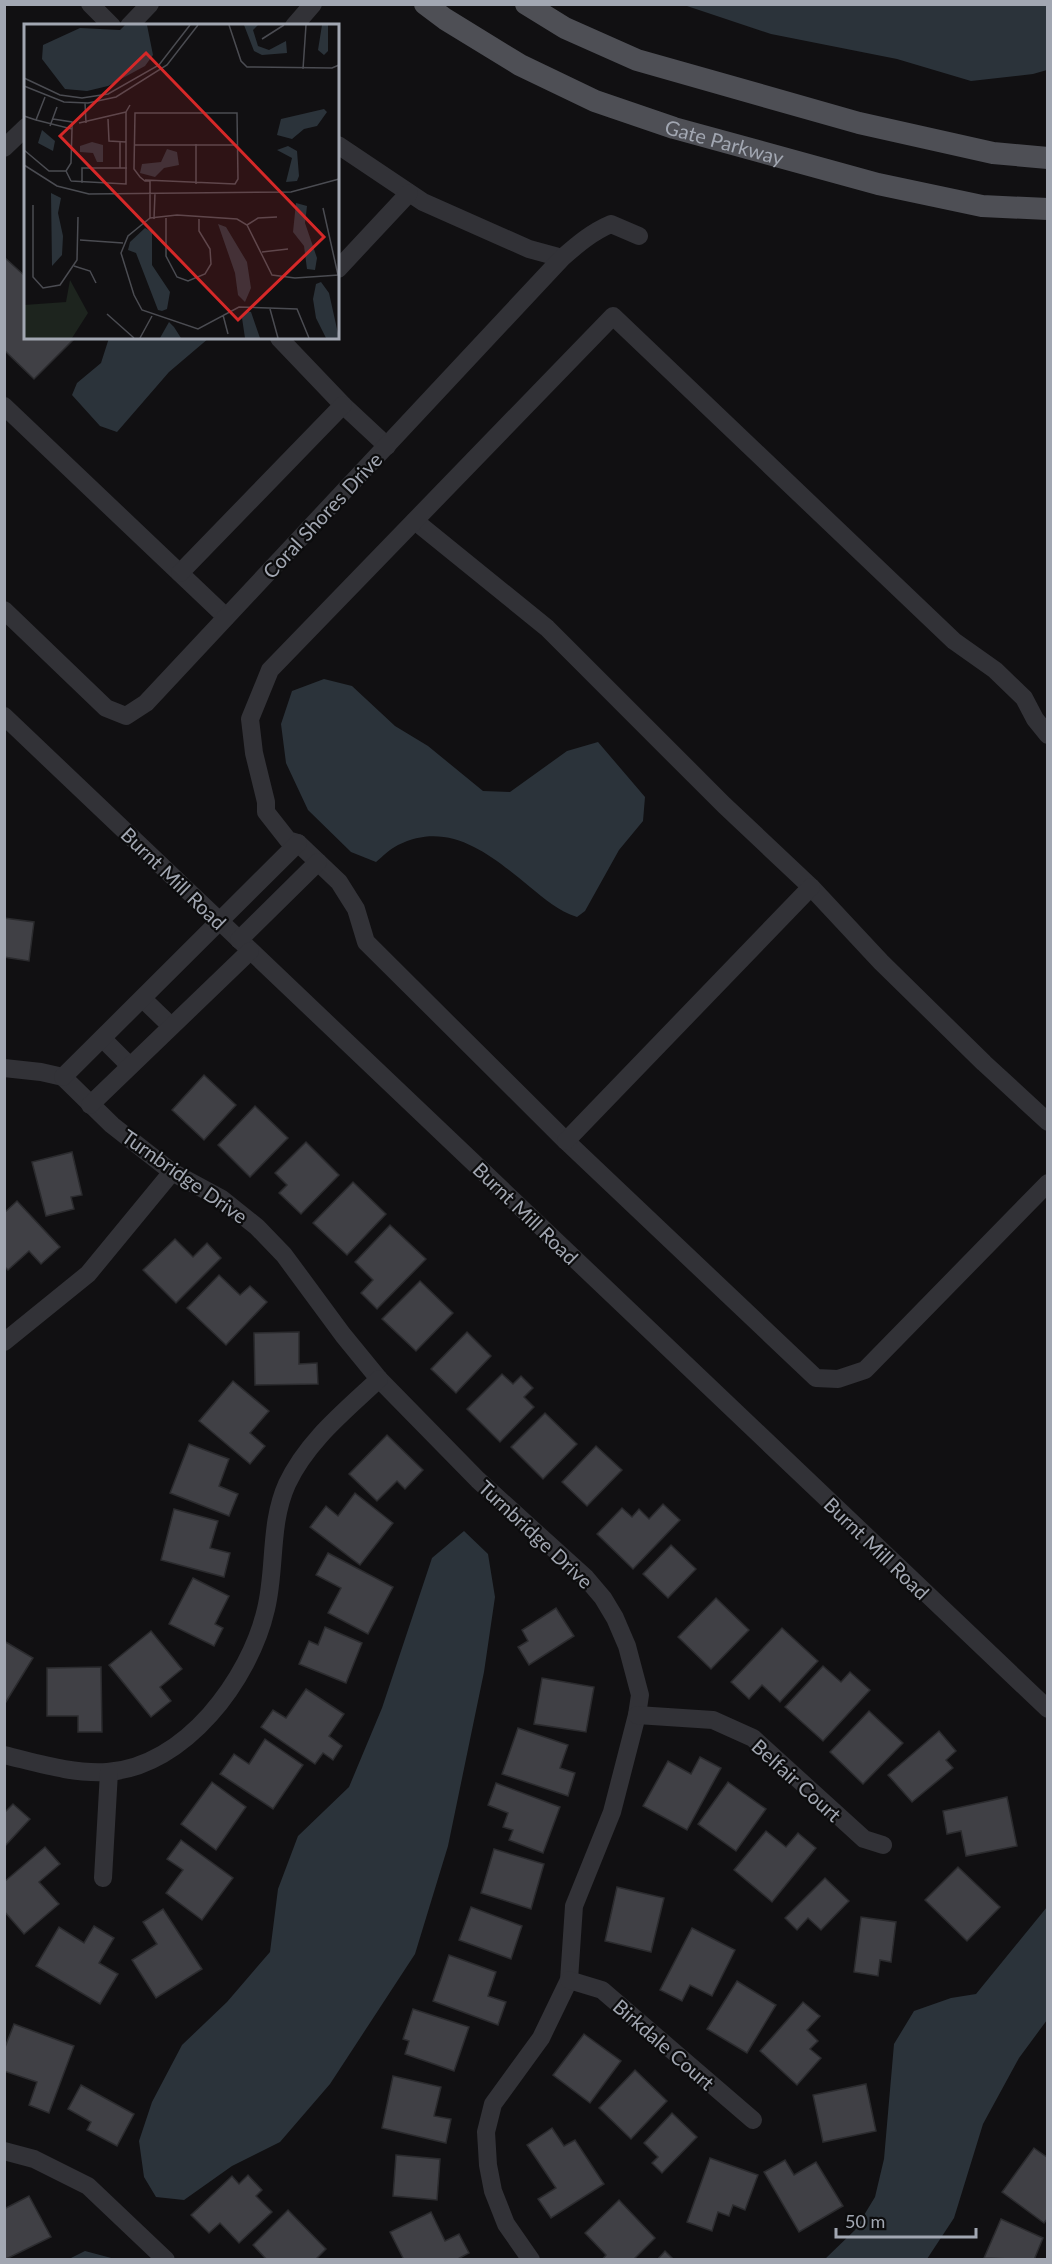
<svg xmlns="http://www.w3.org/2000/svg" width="1052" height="2264" font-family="Lato,sans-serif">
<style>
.water{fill:#2b333a}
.building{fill:#404045;stroke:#2b2b2e;stroke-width:1.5}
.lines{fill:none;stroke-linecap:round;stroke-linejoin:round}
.minor{stroke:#323237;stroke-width:18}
.major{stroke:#4e4f55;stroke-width:22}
.labels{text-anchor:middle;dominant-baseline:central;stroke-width:4.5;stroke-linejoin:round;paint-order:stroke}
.street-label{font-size:20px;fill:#a2a7b2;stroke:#0c0c0d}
.inset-road{fill:none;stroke:#4b4c52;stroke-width:1.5}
.view{fill:#d62828;fill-opacity:0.15;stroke:#d62828;stroke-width:3}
.inset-edge{fill:none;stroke:#a2a7b2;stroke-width:3}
</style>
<rect width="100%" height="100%" fill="#111012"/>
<g class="water">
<polygon points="684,5 1047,5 1047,70 1033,74 971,81 897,59 771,34"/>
<polygon points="109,338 209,338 169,372 117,432 100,426 72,395 77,383 101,363"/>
<path d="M324,679L352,686L395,726L428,746L483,791L510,792L567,751L598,742L645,797L643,821L619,850L585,911L577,917C558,911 545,899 530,887C492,856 450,819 398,845C390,849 383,856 376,862L351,852L308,810L286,763L281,724L292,691Z"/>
<polygon points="464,1531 488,1554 495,1597 484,1672 448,1846 415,1954 330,2084 280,2142 232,2166 184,2200 156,2197 144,2177 139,2141 152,2102 182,2045 227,2002 270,1952 278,1889 298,1836 349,1787 382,1708 432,1558"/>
<polygon points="1047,1907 1047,2020 1019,2058 983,2124 954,2218 927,2259 825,2259 855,2230 875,2197 884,2159 894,2044 914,2011 951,1998 976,1994"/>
<polygon points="85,2251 115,2259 69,2259"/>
</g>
<g class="building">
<polygon points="4,257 26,277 26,338 75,338 34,379 4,350"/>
<polygon points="4,918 34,922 29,961 4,957"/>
<polygon points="204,1075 236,1105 204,1140 172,1110"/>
<polygon points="255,1106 288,1138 250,1177 218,1145"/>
<polygon points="306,1142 339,1175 301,1214 279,1193 287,1185 275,1173"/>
<polygon points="72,1152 82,1195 71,1197 74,1209 46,1216 32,1162"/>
<polygon points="353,1182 386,1214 347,1255 313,1223"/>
<polygon points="17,1201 60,1247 41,1264 29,1251 8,1270 4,1266 4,1213"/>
<polygon points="390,1225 426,1259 377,1309 361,1293 373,1280 355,1262"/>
<polygon points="175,1239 193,1257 207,1243 221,1258 176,1303 143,1270"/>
<polygon points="219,1275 240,1295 250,1286 267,1302 226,1345 187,1308"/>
<polygon points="420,1281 453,1313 416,1351 382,1319"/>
<polygon points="299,1332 299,1364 317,1363 318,1384 255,1385 254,1333"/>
<polygon points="467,1332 491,1356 456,1393 431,1369"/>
<polygon points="502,1374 513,1384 521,1376 533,1388 524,1397 534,1407 500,1442 467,1409"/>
<polygon points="233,1381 269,1411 250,1433 265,1446 250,1464 199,1421"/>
<polygon points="545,1413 577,1444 543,1479 511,1447"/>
<polygon points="387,1435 423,1470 405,1489 397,1481 377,1501 349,1474"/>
<polygon points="189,1444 229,1459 219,1486 238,1494 229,1516 170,1493"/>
<polygon points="596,1446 622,1470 587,1506 562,1482"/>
<polygon points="355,1493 393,1523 360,1565 310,1527 326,1506 338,1516"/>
<polygon points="663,1504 680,1520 633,1569 597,1534 622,1508 632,1517 639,1509 649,1519"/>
<polygon points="174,1509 218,1521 210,1548 230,1553 224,1577 161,1560"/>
<polygon points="671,1545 696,1569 668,1598 643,1574"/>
<polygon points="328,1553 393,1587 368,1634 328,1613 341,1588 316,1575"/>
<polygon points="193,1578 229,1596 215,1624 223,1628 214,1646 169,1624"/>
<polygon points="716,1598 749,1630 711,1669 678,1637"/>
<polygon points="556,1608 574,1636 529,1665 518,1647 528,1641 522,1630"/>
<polygon points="325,1627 362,1643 346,1683 299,1664 309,1641 318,1645"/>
<polygon points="782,1628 818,1661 780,1702 762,1685 749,1699 731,1682"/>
<polygon points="151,1631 182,1669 160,1687 171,1701 151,1717 109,1665"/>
<polygon points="4,1641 33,1658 4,1705"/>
<polygon points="823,1666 841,1682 850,1672 870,1690 823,1741 785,1707"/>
<polygon points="101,1667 102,1732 78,1732 78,1716 47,1716 47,1668"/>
<polygon points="542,1678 594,1687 586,1732 534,1724"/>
<polygon points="306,1689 344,1714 329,1736 342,1746 333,1760 323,1753 315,1764 261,1727 273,1710 286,1718"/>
<polygon points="869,1711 903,1743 863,1784 830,1752"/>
<polygon points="518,1728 568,1745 560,1768 575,1773 568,1796 502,1774"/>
<polygon points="939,1731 956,1751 946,1760 953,1768 912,1802 888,1775"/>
<polygon points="265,1739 303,1765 273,1809 220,1774 234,1754 249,1764"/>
<polygon points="700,1757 721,1768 687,1830 643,1806 668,1761 691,1774"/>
<polygon points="212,1782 246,1807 216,1850 181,1824"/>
<polygon points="728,1782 766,1809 736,1851 698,1824"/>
<polygon points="496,1783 560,1807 543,1853 509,1840 513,1830 503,1827 508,1813 488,1805"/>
<polygon points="1007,1797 1017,1846 966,1856 961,1831 947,1834 943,1811"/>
<polygon points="13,1804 30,1819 4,1847 4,1813"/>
<polygon points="766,1831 786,1847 798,1833 816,1848 772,1902 734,1870"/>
<polygon points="181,1840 233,1878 202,1920 166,1893 183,1870 167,1859"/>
<polygon points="45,1847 60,1864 39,1882 59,1904 24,1934 4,1911 4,1882"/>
<polygon points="494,1849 544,1864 531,1909 481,1893"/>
<polygon points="958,1867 1000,1907 967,1941 925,1900"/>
<polygon points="825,1878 849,1901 821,1930 808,1918 797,1930 785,1918"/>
<polygon points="617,1887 664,1898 651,1952 605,1941"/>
<polygon points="471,1907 522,1926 511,1959 459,1940"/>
<polygon points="163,1909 202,1969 156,1998 132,1960 157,1944 143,1922"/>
<polygon points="861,1917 896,1922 891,1962 880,1960 878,1976 854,1972"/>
<polygon points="94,1926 114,1938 99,1963 118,1974 100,2004 36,1966 59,1927 84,1943"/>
<polygon points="692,1928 735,1950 712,1996 690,1985 682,2001 660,1990"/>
<polygon points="449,1955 496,1972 488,1996 506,2002 498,2025 433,2001"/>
<polygon points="737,1981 776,2005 747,2053 707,2029"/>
<polygon points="803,2002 820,2016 807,2030 818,2041 810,2049 821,2058 797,2085 760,2051"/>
<polygon points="413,2009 469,2027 454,2071 405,2054 409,2041 403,2039"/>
<polygon points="14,2024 74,2046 49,2113 29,2105 37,2082 4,2071 4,2050"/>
<polygon points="584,2034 621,2061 590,2103 553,2075"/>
<polygon points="635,2070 667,2101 631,2139 599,2108"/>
<polygon points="393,2076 441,2087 434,2116 451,2119 446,2143 382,2128"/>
<polygon points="866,2084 876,2131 823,2142 813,2095"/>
<polygon points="81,2085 134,2114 117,2146 87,2130 91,2122 68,2109"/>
<polygon points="672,2113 697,2137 662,2173 652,2163 658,2157 644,2143"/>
<polygon points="552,2128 564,2146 575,2140 604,2184 551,2218 538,2199 556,2188 527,2145"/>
<polygon points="1034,2148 1048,2158 1048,2218 1044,2223 1002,2192"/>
<polygon points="396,2155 440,2159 437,2200 393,2196"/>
<polygon points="710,2158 758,2175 745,2210 733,2205 729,2216 718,2212 712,2231 687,2222"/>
<polygon points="785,2160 794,2175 816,2162 843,2206 799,2232 764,2172"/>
<polygon points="248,2175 262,2190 256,2196 272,2212 239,2243 220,2223 209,2233 191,2215 232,2176 239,2184"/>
<polygon points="29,2196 51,2237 4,2260 4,2209"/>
<polygon points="619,2200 655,2238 633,2260 602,2260 606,2255 585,2233"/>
<polygon points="288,2210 326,2249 315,2260 267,2260 253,2245"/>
<polygon points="431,2212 445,2241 459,2234 469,2253 456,2260 404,2260 390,2232"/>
<polygon points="1001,2219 1043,2238 1034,2260 984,2258"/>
<polygon points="665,2251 674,2260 657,2260"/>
</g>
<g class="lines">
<g class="minor">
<polyline points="90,4 112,26"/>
<polyline points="129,26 150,4"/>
<polyline points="294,26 313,4"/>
<polyline points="338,145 423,202 529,249 562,258"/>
<polyline points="4,148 26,127"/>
<polyline points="338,269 409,193"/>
<polyline points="279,338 343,405 387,446"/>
<polyline points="4,406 226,617"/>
<polyline points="415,521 547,628 724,805 811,887 881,962 984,1063 1048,1122"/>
<polyline points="180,573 343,405"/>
<path d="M4,610L106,708L126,716L146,703L562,258C578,244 592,232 611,224L639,236"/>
<polyline points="4,716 1048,1709"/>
<polyline points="1048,735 1035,719 1024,698 995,670 954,641 613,316 270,670 250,719 254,753 266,802 266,812 288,840 298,843 339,882 356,909 366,942 566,1141 816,1378 838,1379 865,1370 1048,1183"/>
<polyline points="239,940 318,862"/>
<polyline points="143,999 171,1026"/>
<polyline points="103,1039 130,1066"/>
<polyline points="4,1068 41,1072 63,1077"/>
<polyline points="63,1077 112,1125 172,1172 222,1199 257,1227 284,1255 343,1335 379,1379 478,1480 586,1578 603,1598 615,1618 627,1646 640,1695 637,1715 612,1812 574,1906 569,1980 541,2038 493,2104 486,2132 488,2165 493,2191 506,2224 531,2260"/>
<polyline points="63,1077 298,843"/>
<polyline points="90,1105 250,951"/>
<polyline points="566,1141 811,887"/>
<polyline points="4,1342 88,1274 172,1172"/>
<polyline points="637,1715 713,1720 753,1738 864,1839 883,1845"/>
<path d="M4,1755C38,1763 72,1774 107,1772C185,1767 250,1679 266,1609C276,1568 269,1524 287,1484C307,1441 345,1411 379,1379"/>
<polyline points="103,1878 109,1772"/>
<polyline points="569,1980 602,1990 753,2120"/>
<polyline points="4,2151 34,2159 88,2186 166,2260"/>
</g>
<g class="major">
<path id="s1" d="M425,4L445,19L520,65L595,101L674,128L878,184L982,206L1048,209"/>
<polyline points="526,4 565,28 637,60 859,123 993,153 1048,158"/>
</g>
</g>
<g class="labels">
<g class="street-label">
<text stroke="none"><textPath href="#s1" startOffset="332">Gate Parkway</textPath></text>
<text transform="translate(322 515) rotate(-47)">Coral Shores Drive</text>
<text transform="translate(174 878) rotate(44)">Burnt Mill Road</text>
<text transform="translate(185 1176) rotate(35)">Turnbridge Drive</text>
<text transform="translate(526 1213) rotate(44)">Burnt Mill Road</text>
<text transform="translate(536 1534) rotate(43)">Turnbridge Drive</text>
<text transform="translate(877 1548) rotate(44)">Burnt Mill Road</text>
<text transform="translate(797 1780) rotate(42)">Belfair Court</text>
<text transform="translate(664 2044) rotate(41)">Birkdale Court</text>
</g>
</g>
<g transform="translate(24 24)">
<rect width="315" height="315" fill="#111012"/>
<path d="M46,256L64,289L48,314H0V281L42,278Z" fill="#1d241e"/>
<path d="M101,1H123L129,31L121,42L84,62L63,67L41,65L18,35L19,21L56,4L96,6ZM220,1H234L229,6L234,22L245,26L262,17L263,29L238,31L230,27ZM298,1H304V27L300,31L294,26ZM300,85L303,88L293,102L280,105L268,115L253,111L257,95ZM18,106L31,117L29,127L14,119ZM68,118L79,121V138H73L69,129L56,128V122ZM264,122L273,127L275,152L273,157L262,158L268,134L253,126ZM143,125L153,128L155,141L140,144L131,153L116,149L118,140L137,138ZM27,169L37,174L34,189L39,212L38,231L28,242ZM272,179L283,182L281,199L293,234L291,246L283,245L280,222L269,208ZM194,200L202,203L223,238L227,264L221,278L214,271L211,249ZM121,204L128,208V241L146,268L143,285L138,287L134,286L112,229L104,226L106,218ZM297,258L305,269L315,314H302L292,294L289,275L292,260ZM223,287L227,288L236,314H221L218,294ZM145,298L150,303L157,314H136Z" fill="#2b333a"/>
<path class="inset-road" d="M205,1L217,37L223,43L308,44L315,41M238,15L260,1M279,45L282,1M0,54L36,71L58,74L84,70L135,41L166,1M0,62L40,78L64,79L92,73L143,41L174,1M61,79L62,99M0,92L12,96L21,73M29,95L48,98V105M84,95L85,117L102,118M12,96L48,105L47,139L42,147M55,99L102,88M26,102L33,83M96,118V144M172,120V160M111,121H214M0,126L25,147H42L47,157M0,141L33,162L65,170L267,168L315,155M121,156L211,160L214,155L213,89H111L110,145L116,153L121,157H126M47,157L102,160V88L106,81M58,159V144H103M9,181V253L19,264L36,261L53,236L54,193M299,184L314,251M126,194L104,212L97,229L110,271L118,286L174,305L215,283L273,285L285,314M126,194L153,191L213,195L223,201L248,251L271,254L315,251M126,194V157M142,194V232L153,253L164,257L181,250L187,240L186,225L175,207V195M130,195L131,169M223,201L234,194L253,193M56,216L99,219M238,228L264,225M50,242L66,247L72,259M246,285L254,314M83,290L110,314M199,291L204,310M116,314L128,292"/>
<path class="view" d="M122,29L300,213L214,296L36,112Z"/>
<rect width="315" height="315" class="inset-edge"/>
</g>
<rect width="1052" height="2264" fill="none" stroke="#a2a7b2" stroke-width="12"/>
<path d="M836 2228v9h140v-9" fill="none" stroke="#a2a7b2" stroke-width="3"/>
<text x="845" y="2228" font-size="18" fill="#a2a7b2" stroke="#0c0c0d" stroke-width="4.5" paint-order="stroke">50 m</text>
</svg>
